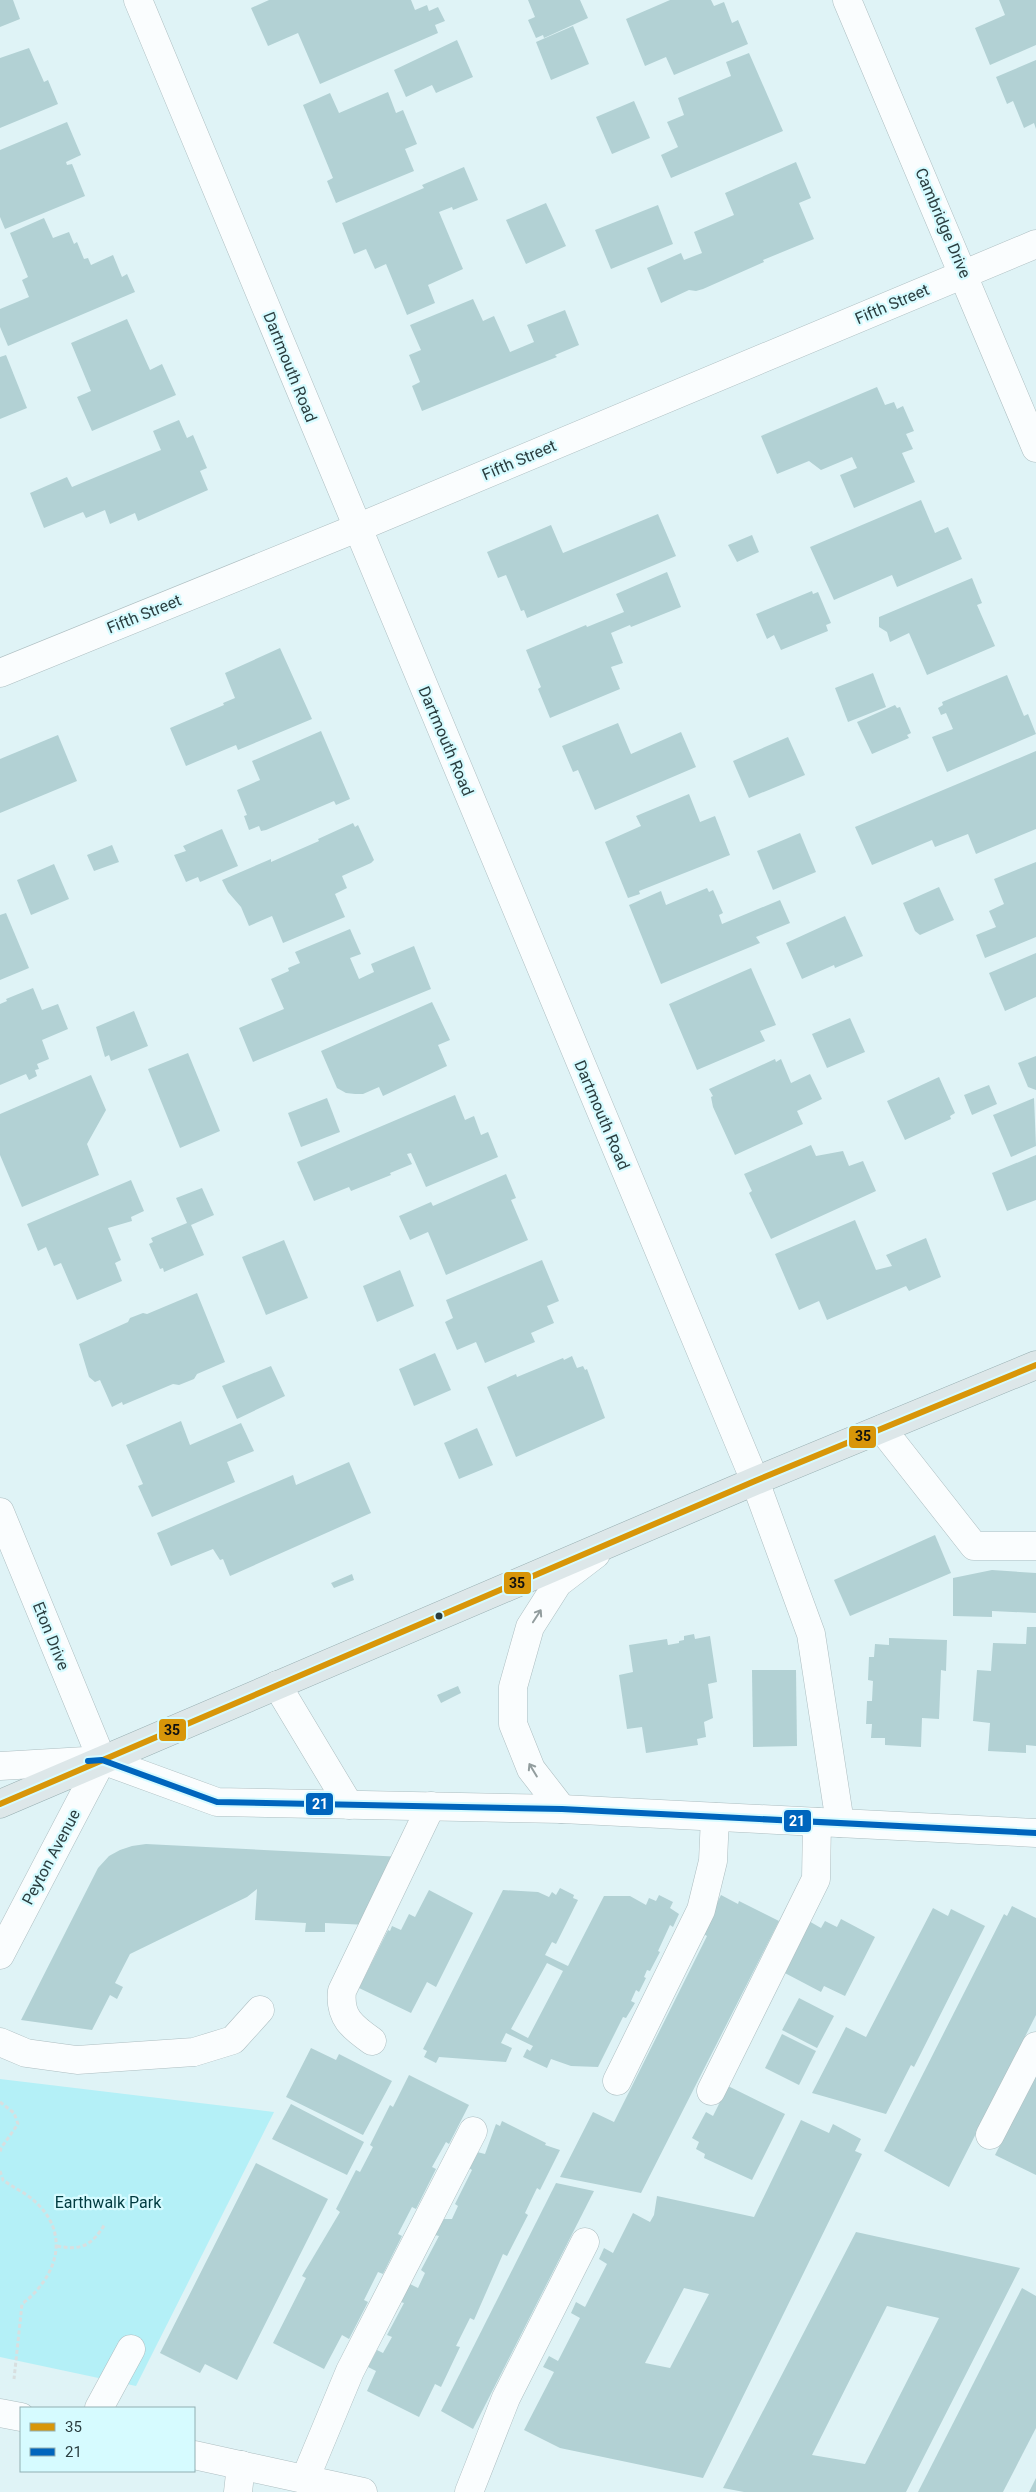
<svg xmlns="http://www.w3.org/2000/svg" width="1036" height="2492" font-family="Roboto,sans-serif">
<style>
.green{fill:#b4f0f7}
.building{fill:#b2d1d4;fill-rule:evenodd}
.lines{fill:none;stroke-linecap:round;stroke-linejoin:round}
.minor-casing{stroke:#adbec1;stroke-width:29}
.major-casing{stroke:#96adb0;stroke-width:29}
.path{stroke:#d8dfe0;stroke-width:3;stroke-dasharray:4 2.5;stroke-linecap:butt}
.minor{stroke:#fafdfe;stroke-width:28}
.major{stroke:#dde7e9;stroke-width:28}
.bus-1-casing{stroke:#d6fbff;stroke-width:10}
.bus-2-casing{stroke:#d6fbff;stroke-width:10}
.bus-1{stroke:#d89609;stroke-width:6}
.bus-2{stroke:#0065bd;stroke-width:6}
.oneway{stroke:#929d9e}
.bus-dot{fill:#2a3d3f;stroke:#d6fbff;stroke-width:2}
.labels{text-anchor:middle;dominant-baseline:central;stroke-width:4.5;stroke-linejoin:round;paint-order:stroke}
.street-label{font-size:16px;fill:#2a3d3f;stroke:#d6fbff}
.park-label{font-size:16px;fill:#013b40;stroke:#d6fbff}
.line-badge{stroke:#d6fbff;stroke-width:2}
.badge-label{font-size:14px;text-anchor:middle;font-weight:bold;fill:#fff}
.pale-badge-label{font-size:14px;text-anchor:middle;font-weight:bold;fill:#111}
</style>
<rect width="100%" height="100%" fill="#dff3f6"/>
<polygon class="green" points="0,2079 274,2112 136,2386 0,2357"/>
<g class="building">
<polygon points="0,0 13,0 20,19 0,27"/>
<polygon points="269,0 411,0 415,10 427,5 429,11 438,7 445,21 435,25 438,33 320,84 298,33 268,46 251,8"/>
<polygon points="528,0 580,0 588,18 544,38 543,35 536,38 528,20 535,17"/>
<polygon points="670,0 711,0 714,6 724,2 732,23 738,20 748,44 674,75 666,57 645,66 626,19"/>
<polygon points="999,0 1036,0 1036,45 990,65 975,28 1005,15"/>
<polygon points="573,26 589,64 551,80 536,42"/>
<polygon points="457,40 473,77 436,93 432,85 406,97 394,70"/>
<polygon points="29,48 44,82 48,80 58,104 0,128 0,58"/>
<polygon points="749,53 783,131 671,178 661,155 678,147 667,122 684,115 678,98 731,76 726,62"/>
<polygon points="1036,60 1036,129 1034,123 1024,128 1013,101 1007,104 996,77"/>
<polygon points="388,92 396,113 403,110 417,144 405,149 414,171 336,203 327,181 333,178 303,105 330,93 339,113"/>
<polygon points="634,101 650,138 612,154 596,117"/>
<polygon points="67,122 81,155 66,162 67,165 72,164 85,196 5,229 0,217 0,150"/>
<polygon points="796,162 811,198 799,203 814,239 763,260 764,262 703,289 696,291 689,290 661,303 647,268 681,253 684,260 702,253 694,232 734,215 725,193"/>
<polygon points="464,167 478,200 453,210 452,207 439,212 463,269 428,285 435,303 407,315 386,264 375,269 366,249 354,254 342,223 424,188 422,185"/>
<polygon points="546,203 566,246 526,264 506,220"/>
<polygon points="658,205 673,244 611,269 595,230"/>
<polygon points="44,218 53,238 69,232 74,244 77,242 84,259 88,258 91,265 113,255 122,277 127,274 135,292 8,346 0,327 0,309 29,297 22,280 28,277 10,233"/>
<polygon points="473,299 483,321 494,316 510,352 534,342 527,325 565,310 579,345 555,355 557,357 422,411 412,386 420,382 409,355 421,350 410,325"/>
<polygon points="127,319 150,370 162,364 176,395 92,431 77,397 91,391 71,343"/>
<polygon points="6,355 27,408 0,419 0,357"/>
<polygon points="877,387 885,405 894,402 897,409 903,406 914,431 906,434 913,449 902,453 915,482 854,508 840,475 857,468 852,457 821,470 809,461 777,474 761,436"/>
<polygon points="179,420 187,438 193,435 207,468 200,471 208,490 138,521 135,513 110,524 105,510 86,518 83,512 44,528 30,493 67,477 72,487 161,450 153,431"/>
<polygon points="921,500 935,533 948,527 962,559 897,587 892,575 834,600 810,547"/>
<polygon points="658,514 676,556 527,618 524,610 521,611 506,575 498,578 487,552 551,525 563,553"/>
<polygon points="752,535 759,552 737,562 728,545"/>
<polygon points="667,572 681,607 631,627 630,625 611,633 623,663 611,667 620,689 550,718 538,689 541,687 526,650 586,625 587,627 624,612 616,594"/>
<polygon points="972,578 982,603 977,605 995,646 927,675 909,633 890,642 887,632 879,627 879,617"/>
<polygon points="812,591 813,594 818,592 831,623 826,625 828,631 781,650 774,635 767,639 756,614"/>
<polygon points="280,648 312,719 238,750 236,745 186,766 170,728 224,705 223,703 235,698 225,673"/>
<polygon points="873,673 886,707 848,722 835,688"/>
<polygon points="1007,675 1024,716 1028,714 1036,734 947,772 932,737 953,729 946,713 941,715 938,708 943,705 942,702"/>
<polygon points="895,705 897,708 900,707 911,733 907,735 909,738 872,754 857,722"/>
<polygon points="618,723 631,754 681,732 696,767 595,810 578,770 573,772 562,746"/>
<polygon points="321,731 350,799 336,805 334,801 266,830 261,831 259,826 249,830 244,816 247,815 237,790 260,780 252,761"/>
<polygon points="58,735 77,781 0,813 0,759"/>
<polygon points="788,737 805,775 749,798 733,761"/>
<polygon points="1036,751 1036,829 976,854 968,834 935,847 932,840 872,865 855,827"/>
<polygon points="689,794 700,822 715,816 730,855 639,891 640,894 628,898 605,842 641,826 636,816"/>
<polygon points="353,823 355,827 358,825 374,860 371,863 342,876 347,888 335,894 345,917 283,943 272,916 249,926 241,907 228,892 222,880 271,859 271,862 319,841 318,839"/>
<polygon points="222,829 238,866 200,882 198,877 186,882 174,855 186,851 183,846"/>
<polygon points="800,833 816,872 773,890 757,851"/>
<polygon points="112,845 119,862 94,871 87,855"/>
<polygon points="1036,862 1036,937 985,958 976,935 996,927 989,911 1004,904 994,879"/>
<polygon points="54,864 69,899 31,915 17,880"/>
<polygon points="939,887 954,920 920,935 915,931 903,903"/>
<polygon points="707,888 709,892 713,890 723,913 719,915 722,924 780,900 790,923 756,937 760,943 661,984 629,905 661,891 666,905"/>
<polygon points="6,913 29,968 0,980 0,915"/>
<polygon points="845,916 863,956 835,968 834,965 802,979 786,943"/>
<polygon points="350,929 361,954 350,958 359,979 374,972 371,964 414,946 431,989 253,1062 239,1028 284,1009 271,979 289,971 288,968 300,963 295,952"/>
<polygon points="1036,953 1036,997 1005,1011 989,973"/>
<polygon points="751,968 776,1025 760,1031 765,1041 697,1070 669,1004"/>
<polygon points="33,988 42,1010 58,1004 68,1029 42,1040 49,1059 37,1064 39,1069 35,1070 37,1076 29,1080 26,1074 0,1085 0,1004 7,1001 6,999"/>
<polygon points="432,1002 450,1040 438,1045 447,1066 383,1096 379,1087 363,1094 355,1094 346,1093 337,1088 321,1051"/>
<polygon points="134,1011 148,1046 111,1061 109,1055 105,1057 96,1027"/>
<polygon points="850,1018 865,1052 827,1068 812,1034"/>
<polygon points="188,1053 220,1131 180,1148 148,1069"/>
<polygon points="1036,1056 1036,1090 1028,1087 1018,1063"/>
<polygon points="775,1059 776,1062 781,1059 791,1083 810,1074 822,1099 797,1111 803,1124 735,1155 713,1107 711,1097 713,1096 709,1089"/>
<polygon points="91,1075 106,1110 87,1144 99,1175 22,1207 0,1155 0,1114"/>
<polygon points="939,1077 955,1113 950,1116 951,1119 905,1140 887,1101"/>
<polygon points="989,1085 997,1104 972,1115 964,1095"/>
<polygon points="455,1095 465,1120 474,1116 481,1135 488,1132 498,1157 426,1187 411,1153 407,1154 412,1164 390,1173 391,1175 351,1191 349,1187 314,1201 297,1162"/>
<polygon points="327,1098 340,1132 301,1147 288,1113"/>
<polygon points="1034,1098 1036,1146 1011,1157 993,1115"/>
<polygon points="811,1145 816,1156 843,1151 849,1166 863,1161 876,1191 771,1239 749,1193 752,1191 744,1174"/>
<polygon points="1036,1155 1036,1200 1007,1211 992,1173"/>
<polygon points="506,1174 516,1198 511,1200 528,1240 446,1275 428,1232 410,1240 399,1216 431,1202 433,1206"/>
<polygon points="131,1180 144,1211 131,1217 132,1221 108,1228 121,1260 115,1263 122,1281 77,1300 61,1263 54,1266 46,1247 38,1251 27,1224"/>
<polygon points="202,1188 214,1215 191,1225 204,1255 164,1272 163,1268 160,1269 149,1244 153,1242 151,1238 187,1223 176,1198"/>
<polygon points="855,1220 876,1270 892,1266 886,1255 926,1238 941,1277 909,1291 906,1286 827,1320 819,1301 799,1310 775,1254"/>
<polygon points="284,1240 308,1298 266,1315 242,1257"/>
<polygon points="542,1260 559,1301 547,1306 554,1323 531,1333 535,1342 485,1363 476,1342 457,1350 445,1322 453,1318 446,1300"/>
<polygon points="400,1270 414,1306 377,1322 363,1286"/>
<polygon points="197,1293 225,1362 197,1374 194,1379 179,1385 173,1384 123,1405 122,1402 112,1407 100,1380 95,1382 89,1377 79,1344 128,1322 130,1318 143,1313 147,1314"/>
<polygon points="435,1353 451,1390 414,1406 399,1369"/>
<polygon points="572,1356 577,1368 583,1366 585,1370 587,1369 605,1418 516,1457 487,1387 516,1374 517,1377 563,1358 564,1360"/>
<polygon points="271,1366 285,1396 237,1419 222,1386"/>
<polygon points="181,1421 190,1445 241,1423 254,1451 227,1462 235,1482 152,1517 138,1486 143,1484 126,1445"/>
<polygon points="477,1428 493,1465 459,1479 444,1443"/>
<polygon points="349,1462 371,1513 230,1576 223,1559 220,1560 213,1549 171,1566 157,1533 293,1475 296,1485"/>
<polygon points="935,1535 951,1573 850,1616 834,1580"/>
<polygon points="992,1570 1036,1573 1036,1613 992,1611 992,1617 953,1616 953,1578"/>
<polygon points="352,1574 354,1580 334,1588 331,1583"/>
<polygon points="1027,1627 1036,1627 1036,1746 1026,1745 1026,1753 988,1751 990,1723 973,1721 977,1670 991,1671 993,1643 1026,1644"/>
<polygon points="694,1634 695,1639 710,1636 717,1682 708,1684 713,1718 704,1722 706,1737 697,1739 698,1745 646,1753 642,1727 627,1729 619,1675 633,1672 629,1645 667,1639 668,1645 679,1643 679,1641 684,1640 684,1636"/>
<polygon points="889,1638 947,1640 946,1671 941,1670 939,1719 922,1718 921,1747 885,1745 885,1738 871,1738 872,1724 866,1724 867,1701 872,1701 873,1681 868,1680 869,1657 874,1657 875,1644 889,1645"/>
<polygon points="752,1670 796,1670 797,1746 753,1747"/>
<polygon points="458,1686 461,1693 441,1703 437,1695"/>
<polygon points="146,1844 403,1857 368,1925 325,1923 325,1932 305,1932 306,1923 255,1920 257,1889 247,1897 130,1954 115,1983 123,1987 117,1999 110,1995 92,2030 21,2020 98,1868 109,1856 120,1850 132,1846"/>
<path d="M560,1888L574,1895L573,1898L578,1900L556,1944L552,1942L545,1955L568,1966L604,1896H630L646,1905L649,1898L656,1901L659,1895L673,1902L670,1908L679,1914L673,1927L670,1925L658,1951L660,1952L650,1971L647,1970L644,1977L646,1978L639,1992L636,1990L631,2001L635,2003L626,2018L623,2017L598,2067L571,2066L551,2059L547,2068L523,2057L527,2049L530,2051L533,2046L506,2033L501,2043L512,2048L506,2062L439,2057L436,2063L424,2057L427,2051L423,2049L503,1890L538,1892L549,1897L552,1892L556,1895ZM547,1963L563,1971L528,2038L511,2029Z"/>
<polygon points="429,1890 473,1913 436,1987 427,1982 411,2013 359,1988 388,1930 390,1931 392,1926 401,1930 409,1914 415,1917"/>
<polygon points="721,1895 738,1904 739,1901 779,1921 641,2193 560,2177 593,2112 614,2122 707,1936 702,1933"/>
<polygon points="1012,1906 1036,1918 1036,2015 949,2187 884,2151 1004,1914 1007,1916"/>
<polygon points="933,1908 948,1916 951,1909 985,1926 914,2067 911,2065 886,2114 812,2093 846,2027 866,2037"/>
<polygon points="841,1919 875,1937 845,1996 824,1986 821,1992 781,1971 807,1920 821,1928 825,1921 837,1927"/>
<polygon points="799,1998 834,2016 817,2048 782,2030"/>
<polygon points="782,2034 816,2051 799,2085 765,2068"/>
<polygon points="311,2048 336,2060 339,2054 392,2081 363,2135 286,2097"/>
<polygon points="1036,2074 1036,2175 995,2155"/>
<polygon points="409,2075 469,2105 449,2144 446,2142 432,2167 436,2169 416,2209 412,2207 398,2234 402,2236 383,2274 378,2272 364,2300 368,2302 349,2339 342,2335 324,2369 273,2343 306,2278 302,2276 340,2212 336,2209 356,2170 360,2172 373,2147 370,2145 390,2105 393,2107"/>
<polygon points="728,2086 785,2114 752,2180 704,2158 705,2154 696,2149 699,2142 692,2138 706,2112 713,2116"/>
<polygon points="291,2104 364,2142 347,2175 272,2139"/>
<path d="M801,2120L829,2133L833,2124L861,2139L855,2151L862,2154L703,2478L560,2448L524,2430L554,2372L543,2367L549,2356L558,2361L580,2318L571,2313L576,2302L585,2307L607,2264L599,2259L604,2248L613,2253L633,2213L650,2222L654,2215L657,2196L754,2217ZM684,2288L709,2294L670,2368L645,2363Z"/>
<polygon points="502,2121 546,2143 545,2145 560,2150 540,2190 537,2188 525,2213 528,2215 507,2256 503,2254 474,2320 470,2318 456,2346 460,2347 441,2387 435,2384 419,2417 367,2391 376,2371 368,2367 377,2350 383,2353 392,2337 387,2335 404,2303 401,2302 410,2284 418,2288 425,2273 421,2270 439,2236 435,2235 444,2219 452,2219 458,2206 455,2204 472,2170 469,2168 477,2152 485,2154 496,2124 500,2126"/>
<polygon points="256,2163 328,2199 237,2380 205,2364 200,2373 160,2353"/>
<polygon points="556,2183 594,2191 473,2429 441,2411"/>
<path d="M856,2232L1020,2268L906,2492H744L723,2488ZM887,2306L939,2318L865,2464L812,2455Z"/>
<polygon points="1022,2288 1036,2296 1036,2428 1003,2492 918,2492"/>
<polygon points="1036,2478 1036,2492 1029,2492"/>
</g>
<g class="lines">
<g class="minor-casing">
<g id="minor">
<polyline points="138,0 755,1481 811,1634 840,1823"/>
<polyline points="847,0 1036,448"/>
<polyline points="0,673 357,528 1036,244"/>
<polyline points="882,1429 974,1546 1036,1546"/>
<polyline points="0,1512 102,1760"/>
<polyline points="277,1685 349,1805"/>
<polyline points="0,1766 102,1760 217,1802 562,1809 1036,1833"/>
<polyline points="562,1809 531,1769 513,1724 513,1687 530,1627 558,1583 596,1554"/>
<polyline points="0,1955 102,1760"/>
<path d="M372,2041C352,2027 339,2017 342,1991L431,1806"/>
<polyline points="0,2042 26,2053 77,2060 194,2052 233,2040 260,2010"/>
<polyline points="617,2081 701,1910 713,1861 715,1817"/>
<polyline points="711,2091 816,1879 817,1822"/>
<polyline points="990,2135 1036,2046"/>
<polyline points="99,2408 131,2349"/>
<polyline points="0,2413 21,2417"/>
<polyline points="194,2455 363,2492"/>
<polyline points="305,2479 350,2371 473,2131"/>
<polyline points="238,2492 241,2465"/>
<polyline points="469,2492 506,2398 585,2242"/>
</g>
</g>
<g class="major-casing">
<polyline id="major" points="0,1804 755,1481 1036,1365"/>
</g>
<g class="path">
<polyline points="0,2102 14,2113 18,2124 1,2148 0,2154"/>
<path d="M0,2171L3,2180C12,2187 24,2192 32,2199C72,2232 58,2276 22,2304L14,2379"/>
<path d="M57,2246C82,2251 92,2245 105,2224"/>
</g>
<use href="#minor" class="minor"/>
<use href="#major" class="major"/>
<g class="bus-1-casing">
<polyline id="bus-1" points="0,1804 755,1481 1036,1365"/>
</g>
<g class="bus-2-casing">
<polyline id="bus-2" points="88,1761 102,1760 217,1802 562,1809 1036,1833"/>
</g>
<use href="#bus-1" class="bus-1"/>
<use href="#bus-2" class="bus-2"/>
</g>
<defs><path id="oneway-shaft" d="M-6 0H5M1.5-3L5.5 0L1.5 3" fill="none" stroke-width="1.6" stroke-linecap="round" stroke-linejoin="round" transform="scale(1.25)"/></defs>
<g class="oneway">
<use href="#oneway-shaft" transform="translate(537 1616) rotate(-57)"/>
<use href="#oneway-shaft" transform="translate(533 1770) rotate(-121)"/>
</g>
<circle class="bus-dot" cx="439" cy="1616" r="4.5"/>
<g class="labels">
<g class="street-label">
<text transform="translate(943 223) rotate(67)">Cambridge Drive</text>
<text transform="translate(892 304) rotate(-23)">Fifth Street</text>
<text transform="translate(290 367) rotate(68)">Dartmouth Road</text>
<text transform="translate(519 460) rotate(-23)">Fifth Street</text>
<text transform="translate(144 614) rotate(-22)">Fifth Street</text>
<text transform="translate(446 741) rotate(67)">Dartmouth Road</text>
<text transform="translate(602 1115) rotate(67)">Dartmouth Road</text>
<text transform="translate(51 1636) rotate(68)">Eton Drive</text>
<text transform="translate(51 1857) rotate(-62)">Peyton Avenue</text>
</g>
<g class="park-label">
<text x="108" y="2202">Earthwalk Park</text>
</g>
</g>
<g class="line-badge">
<rect x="848" y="1425" width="29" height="24" rx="5" fill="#d89609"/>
<rect x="503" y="1571" width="29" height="24" rx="5" fill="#d89609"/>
<rect x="158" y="1718" width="29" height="24" rx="5" fill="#d89609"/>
<rect x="305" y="1792" width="29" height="24" rx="5" fill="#0065bd"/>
<rect x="783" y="1809" width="29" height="24" rx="5" fill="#0065bd"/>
</g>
<g class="badge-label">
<text x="320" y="1809">21</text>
<text x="797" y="1826">21</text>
</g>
<g class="pale-badge-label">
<text x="863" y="1441">35</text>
<text x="517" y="1588">35</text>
<text x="172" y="1735">35</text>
</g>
<rect x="20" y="2407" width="175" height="65" fill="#d6fbff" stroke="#91afb2"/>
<rect x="30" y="2423" width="25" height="8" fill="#d89609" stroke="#91afb2"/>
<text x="65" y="2432" font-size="15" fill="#2a3d3f">35</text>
<rect x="30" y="2448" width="25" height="8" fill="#0065bd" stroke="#91afb2"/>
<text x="65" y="2457" font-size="15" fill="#2a3d3f">21</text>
</svg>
